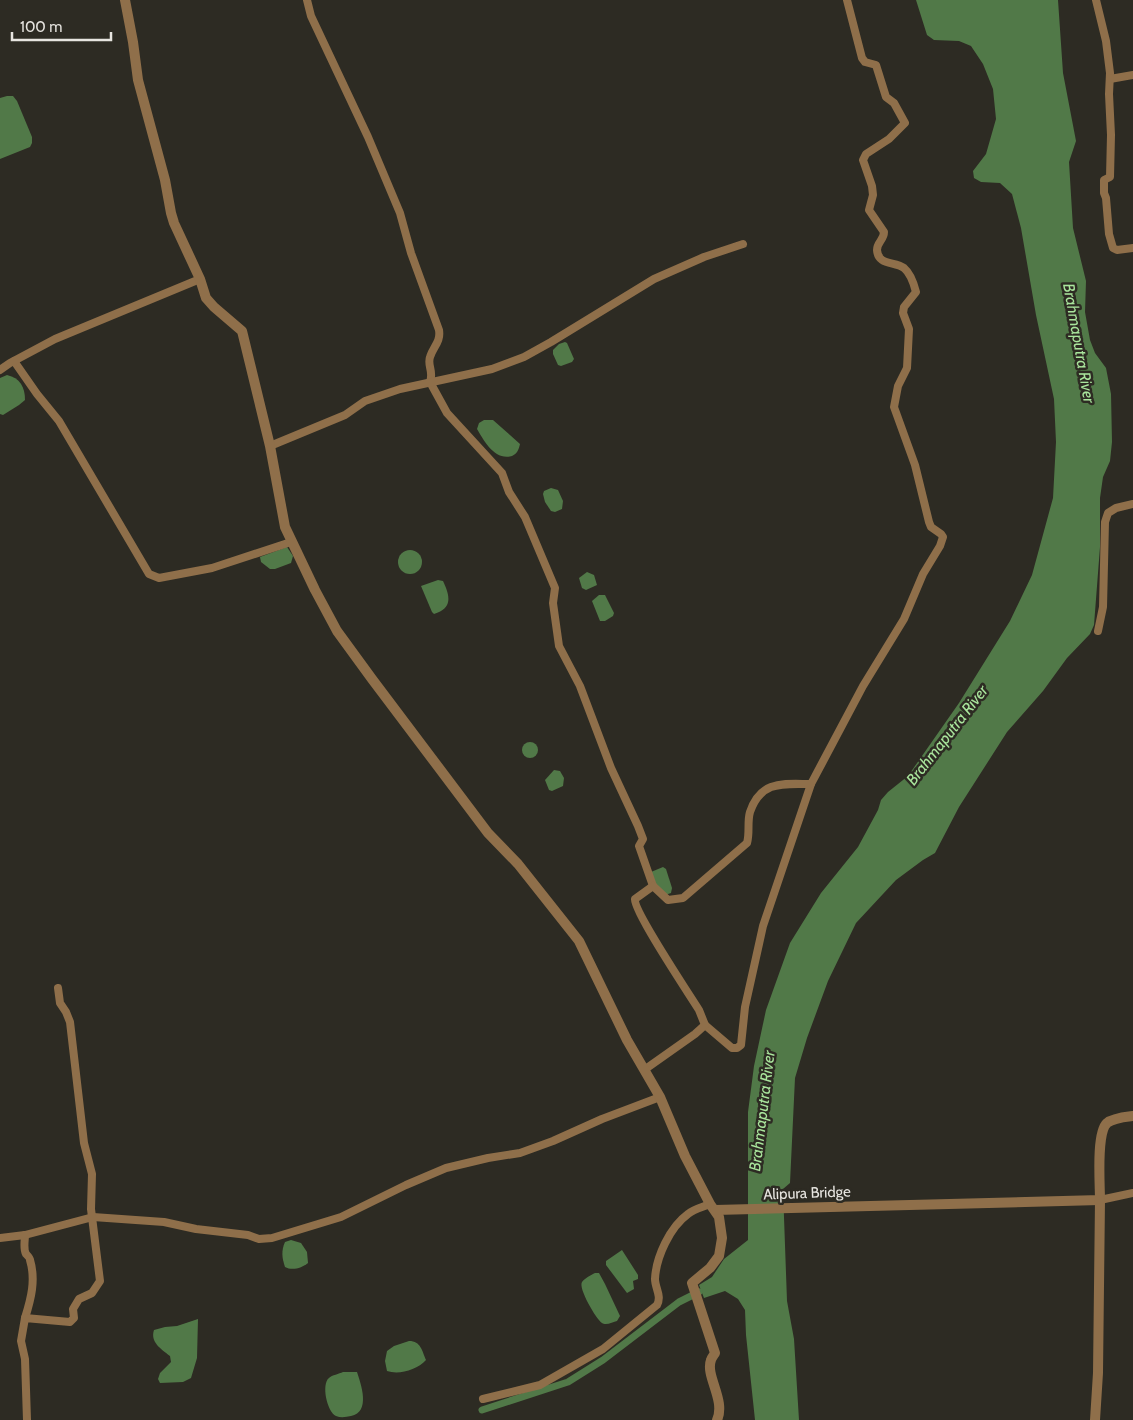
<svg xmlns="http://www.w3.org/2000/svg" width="1133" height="1420" font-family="Cabin,sans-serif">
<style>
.water{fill:#517948}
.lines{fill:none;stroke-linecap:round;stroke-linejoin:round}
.canal{stroke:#517948;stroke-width:7}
.minor{stroke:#8f6f4a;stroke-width:8}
.tertiary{stroke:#8f6f4a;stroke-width:10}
.labels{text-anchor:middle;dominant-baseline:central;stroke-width:5;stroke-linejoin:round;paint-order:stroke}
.street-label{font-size:15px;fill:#e7e5e0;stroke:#2d2b23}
.water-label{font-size:16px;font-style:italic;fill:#a9e59c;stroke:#2d2b23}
</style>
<rect width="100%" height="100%" fill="#2d2b23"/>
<g class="water">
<polygon points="916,0 1058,0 1063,73 1076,141 1069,162 1073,228 1086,281 1085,312 1090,340 1095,353 1106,368 1111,394 1112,442 1110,461 1103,477 1100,498 1100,547 1094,625 1090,634 1067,658 1043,691 1007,732 959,807 935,853 923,860 896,880 856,923 828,981 807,1038 795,1078 790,1183 783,1189 787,1301 794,1339 799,1420 755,1420 746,1335 745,1310 738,1299 725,1291 704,1298 699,1285 712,1277 724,1259 748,1240 748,1112 754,1066 766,1010 790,943 821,893 858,847 878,810 881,800 888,792 908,776 959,703 1010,621 1032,575 1053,498 1056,442 1054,399 1036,315 1021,228 1012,194 1000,183 981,182 974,178 973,171 986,154 996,119 993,89 983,64 971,46 959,41 934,40 927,35"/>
<polygon points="7,96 13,96 17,101 32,137 32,143 30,147 0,159 0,98"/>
<polygon points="565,342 567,343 574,359 572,362 561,366 558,365 553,354 553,350 559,344"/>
<path d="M7,375C20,378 25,387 25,400L19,405L3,415L0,414V378Z"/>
<path d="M484,420H493L520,444C519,449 517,454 512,456C495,461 484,441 477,429L479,423Z"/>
<polygon points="551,488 558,490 563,501 562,509 555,512 551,511 545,502 543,494 544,491"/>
<polygon points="287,547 293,556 291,563 275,569 270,569 261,562 260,557"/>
<circle cx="410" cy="562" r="12"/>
<polygon points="587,572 594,575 597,585 586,590 582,588 579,578"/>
<path d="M438,580L443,581C450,596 453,608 434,614L432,612L421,586Z"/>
<polygon points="599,595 605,595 614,613 613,616 605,621 600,621 592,601"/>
<circle cx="530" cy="750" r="8"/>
<polygon points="554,770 560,771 564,778 563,786 552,791 549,790 545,780"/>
<polygon points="663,867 666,869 672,888 671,893 665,895 657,887 651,872"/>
<path d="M291,1240L301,1243L307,1252L308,1263C302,1268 292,1271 285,1267C282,1258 281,1251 285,1242Z"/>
<polygon points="622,1250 638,1275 638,1279 633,1281 634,1289 627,1293 606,1265 606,1261"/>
<path d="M595,1273H599L605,1284L620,1316L617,1321C613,1322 606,1326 602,1323C596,1319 578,1288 582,1282C585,1278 591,1275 595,1273Z"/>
<path d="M198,1319L197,1358L191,1378L183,1382L160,1383L158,1379L160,1373L171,1362L170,1356C161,1349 150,1342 154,1330L165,1327L177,1326Z"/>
<path d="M409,1341C421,1341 422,1351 426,1360C417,1370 399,1375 387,1371L385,1361L387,1351L394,1346Z"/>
<path d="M343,1372H357C361,1384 371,1412 351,1416C346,1417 341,1418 336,1416C327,1412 321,1384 329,1378C332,1375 339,1374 343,1372Z"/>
</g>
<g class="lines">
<polyline class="canal" points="482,1410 568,1382 603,1360 679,1302 699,1292"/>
<g class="minor">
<path d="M307,0L311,16L368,137L400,213L411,253L439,330C441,342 433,347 430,357C427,366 434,371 430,382L447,413L502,473L509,492L525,517L555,588L553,603L559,646L580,686L611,768L638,826L643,839L639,846L653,886"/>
<polyline points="1096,0 1106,41 1110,73 1109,94 1111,135 1110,177 1104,180 1104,193 1106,198 1109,234 1113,248 1117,250 1133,248"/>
<polyline points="1110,79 1133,75"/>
<polyline points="14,361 37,394 59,421 149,574 159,578 212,568 291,542"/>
<polyline points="0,370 10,363 55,339 200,279"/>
<polyline points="270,446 345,415 365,401 400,389 492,369 524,357 551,342 654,279 704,257 743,244"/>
<polyline points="1098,631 1103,607 1105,522 1108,513 1116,508 1133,504"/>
<polyline points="705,1025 732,1048 737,1048 741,1045 745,1007 763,926 811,784"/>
<path d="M644,1070L695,1034L705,1025L699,1010C689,994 633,910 635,899L653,886L668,900L683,898L747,843C750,833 747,822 750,812C761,780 783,784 811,784L863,686L904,619L923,574L940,546L943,537L941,534L931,527L929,522L915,465L894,407L898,386L907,368L909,329L903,313L904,307L916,292C914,284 910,273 904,268C895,261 878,266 877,250C877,242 884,240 884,232L869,210L873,195L872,186L863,160L866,154L889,139L905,123L894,103L886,97L876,65L865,62L862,58L847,0"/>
<polyline points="1100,1200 1133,1193"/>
<path d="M25,1235C25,1240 23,1249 26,1254C28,1256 30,1258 30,1260C36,1280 31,1299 25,1318"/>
<polyline points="0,1238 25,1235 93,1217 164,1222 196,1229 248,1235 259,1239 272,1238 341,1217 406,1185 446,1168 488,1158 520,1153 553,1141 602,1119 660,1097"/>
<path d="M483,1399L540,1385L603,1349L657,1305C662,1296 655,1288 655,1279C656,1257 670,1227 688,1214C694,1209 703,1207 710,1204"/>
<polyline points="27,1420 25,1359 21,1341 25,1318 70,1322 74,1318 73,1309 79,1299 92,1293 100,1281 91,1209 92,1174 84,1143 70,1022 66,1012 60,1003 58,988"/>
</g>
<g class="tertiary">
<path d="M125,0L133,42L138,80L165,180L171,213L174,223L200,279L206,298L214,307L242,331L243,335L270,446L285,527L315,590L337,631L372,679L488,833L518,864L579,941L627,1040L660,1097L685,1156L710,1204L719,1217L722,1238L719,1256L710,1268L692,1283L715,1353C714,1355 712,1357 711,1360C705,1376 726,1400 717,1420"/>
<path d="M715,1210L1100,1200C1100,1184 1096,1133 1107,1123C1113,1118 1125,1117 1133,1116"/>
<polyline points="1095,1420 1098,1373 1100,1200"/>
</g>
</g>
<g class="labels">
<g class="street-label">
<text transform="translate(807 1193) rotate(-2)">Alipura Bridge</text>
</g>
<g class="water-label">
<text transform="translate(1079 343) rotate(80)">Brahmaputra River</text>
<text transform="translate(947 735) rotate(-52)">Brahmaputra River</text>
<text transform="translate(762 1111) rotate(-83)">Brahmaputra River</text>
</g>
</g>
<path d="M12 32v8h99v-8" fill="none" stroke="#e7e5e0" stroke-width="2.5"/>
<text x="20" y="32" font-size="15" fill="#e7e5e0" stroke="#2d2b23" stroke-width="4" paint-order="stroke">100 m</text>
</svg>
